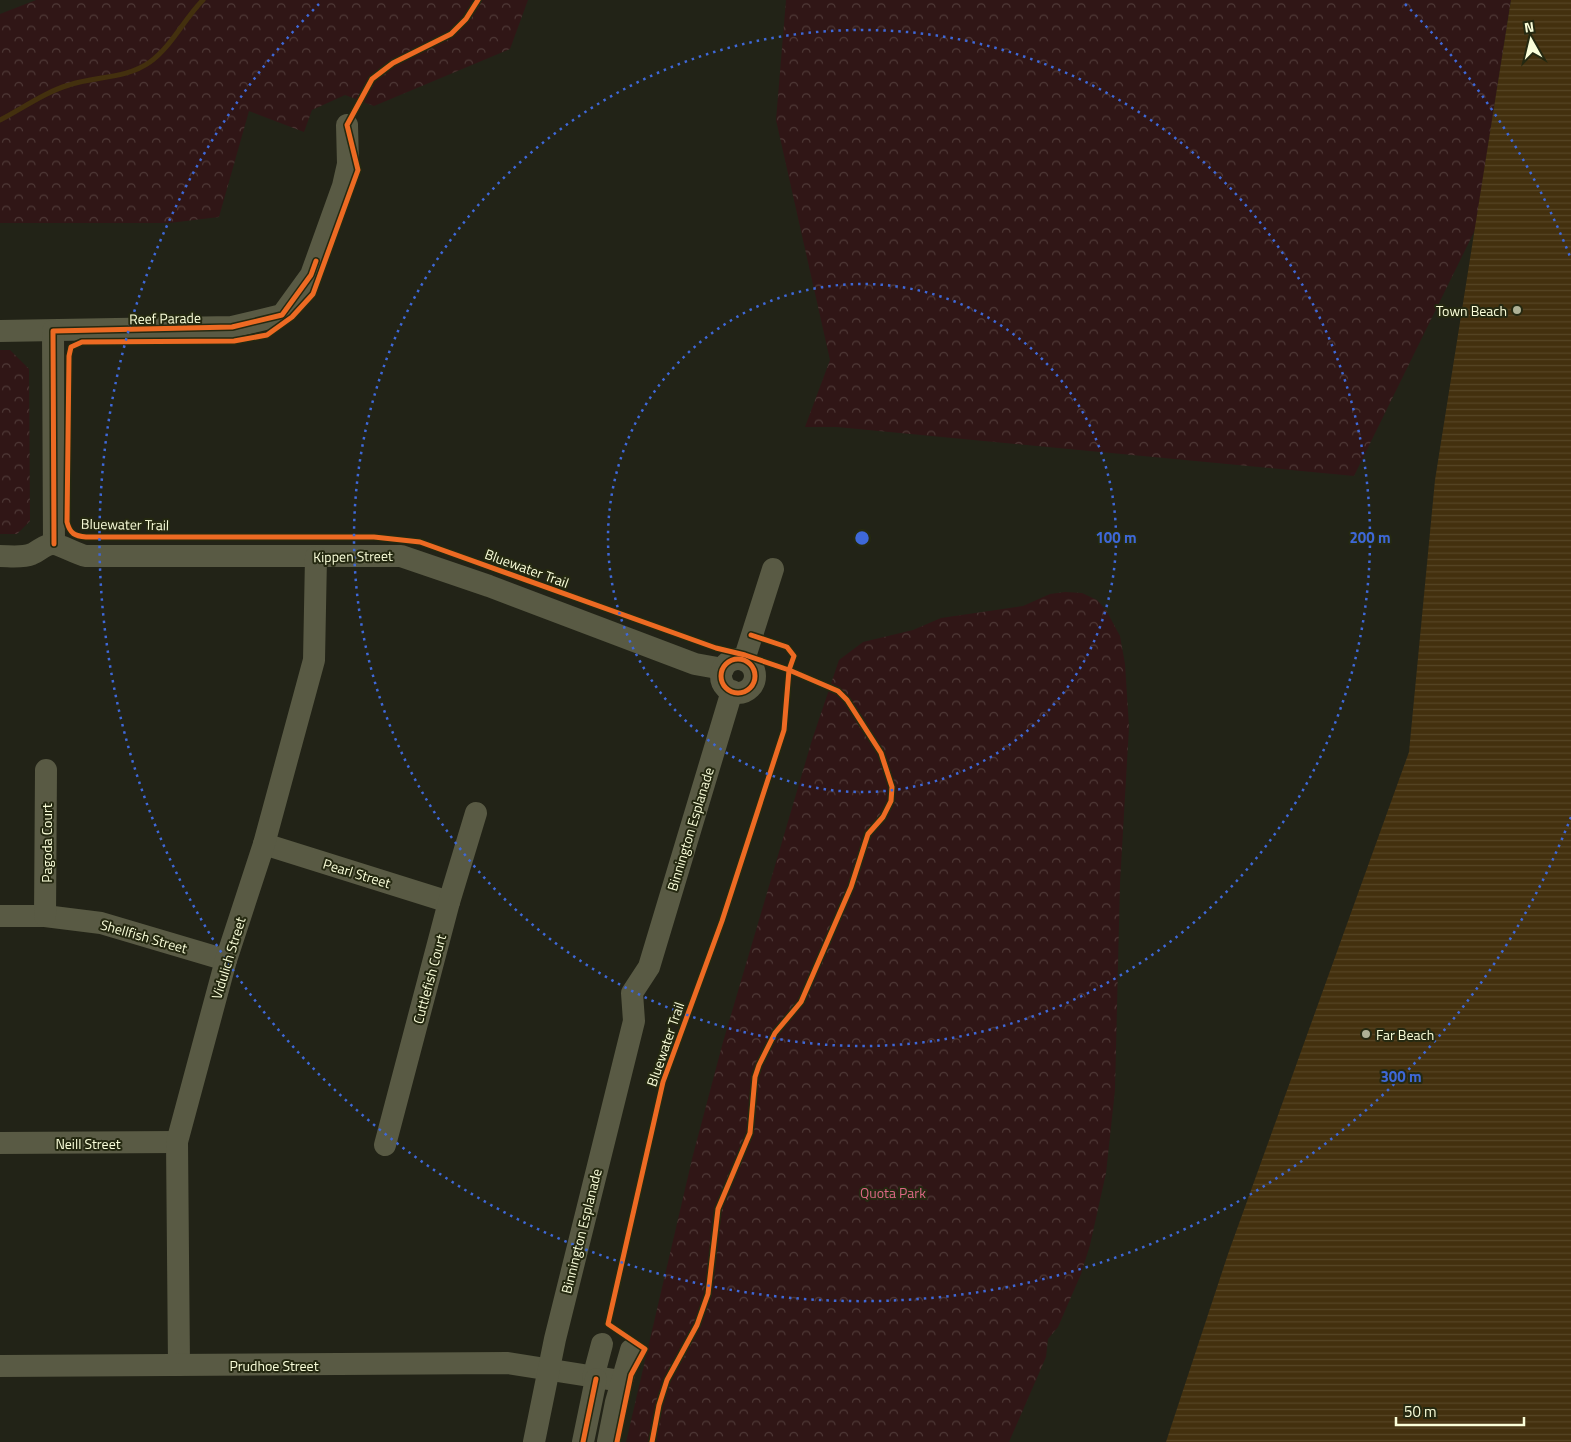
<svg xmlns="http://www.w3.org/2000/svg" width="1571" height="1442" font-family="'Titillium Web',sans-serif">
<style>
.forest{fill:url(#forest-crowns)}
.water{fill:url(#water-rules)}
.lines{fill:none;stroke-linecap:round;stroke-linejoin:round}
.stream{stroke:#43300e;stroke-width:5}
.minor{stroke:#595a44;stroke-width:22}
.cycleway-casing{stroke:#252911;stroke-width:8}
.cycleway{stroke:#ed6a23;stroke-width:5}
.ring{fill:none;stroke:#3e68d8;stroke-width:2.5;stroke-dasharray:2.5 5}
.poi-dot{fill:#aeb196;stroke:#252911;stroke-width:2}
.labels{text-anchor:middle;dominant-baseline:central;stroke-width:4;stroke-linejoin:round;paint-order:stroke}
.poi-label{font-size:14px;fill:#fafeda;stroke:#252911;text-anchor:end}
.street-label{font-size:14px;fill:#fafeda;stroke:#252911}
.park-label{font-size:14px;fill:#dc6885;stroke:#252911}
.centre{fill:#3e68d8;stroke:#252911;stroke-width:2.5}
.ring-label{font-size:15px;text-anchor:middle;font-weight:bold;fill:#3e68d8;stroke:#252911;stroke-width:4;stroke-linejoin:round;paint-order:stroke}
</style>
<defs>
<pattern id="forest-crowns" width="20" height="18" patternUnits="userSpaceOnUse" patternTransform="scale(1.25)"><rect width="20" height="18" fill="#301616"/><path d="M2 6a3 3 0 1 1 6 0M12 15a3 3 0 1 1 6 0" fill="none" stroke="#4f3937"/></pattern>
<pattern id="water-rules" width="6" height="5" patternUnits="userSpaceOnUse" patternTransform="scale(1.25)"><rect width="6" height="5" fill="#43300e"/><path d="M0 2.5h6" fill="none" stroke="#564525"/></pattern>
</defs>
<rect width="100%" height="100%" fill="#222317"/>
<g class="forest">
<polygon points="36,0 528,0 510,49 374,106 345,95 312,110 304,132 249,111 219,217 169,223 0,223 0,14"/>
<polygon points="786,0 1511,0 1475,230 1354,476 837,427 805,427 830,360 776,120"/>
<polygon points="0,350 10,350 29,369 30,521 17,534 0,534"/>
<polygon points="1065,592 1082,593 1097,600 1106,610 1120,636 1125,664 1129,727 1120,883 1115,1090 1106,1173 1090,1245 1081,1274 1058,1327 1048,1339 1046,1357 1009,1442 626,1442 693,1155 723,1042 812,740 839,660 863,642 913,630 941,618 1023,606 1050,594"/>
</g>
<polygon class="water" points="1511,0 1571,0 1571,1442 1166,1442 1228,1254 1409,752 1435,480"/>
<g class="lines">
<path class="stream" d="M0,120C23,108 45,92 69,85C96,76 126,79 150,62C172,46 184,19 203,0"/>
<g class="minor">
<polyline points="0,331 232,327 282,315 311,275 343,186 348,164 347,125"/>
<polyline points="53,331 54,544"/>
<path d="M0,556C10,556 22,558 32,554C39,551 45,544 53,544C60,544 76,554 86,556H401L489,586L695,664L723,669"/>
<circle cx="738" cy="676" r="17"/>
<polyline points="744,660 773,569"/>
<polyline points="264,844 449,902"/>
<polyline points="0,916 45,916 101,923 226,960"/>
<polyline points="45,916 46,770"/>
<polyline points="0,1143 177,1142"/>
<polyline points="385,1145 449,902 476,813"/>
<polyline points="179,1365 177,1142 226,960 264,844 314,660 316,557"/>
<polyline points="0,1366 508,1363 621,1381"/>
<polyline points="593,1378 602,1344"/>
<polyline points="534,1442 555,1339 634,1021 632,993 649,967 732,691"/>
<polyline points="583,1442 596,1379"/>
<polyline points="608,1442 616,1402 631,1350"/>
</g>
<g class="cycleway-casing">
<g id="cycleway">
<path d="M478,0L466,19L451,34L393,63L372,79L347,125L358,170L313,294L292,317L267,335L234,341L82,342L71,347L69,356L67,522C70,534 75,536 86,537H374L420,542L716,648L745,655L789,670L784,730L722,921L663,1082L608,1324L645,1349L631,1375L617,1442"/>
<polyline points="54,544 53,331 232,327 282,315 311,275 316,261"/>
<circle cx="738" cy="676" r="17"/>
<polyline points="583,1442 596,1379"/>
<polyline points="652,1442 659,1405 667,1380 697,1325 708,1294 718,1209 750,1133 755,1077 759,1065 775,1033 801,1002 851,887 868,834 883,817 891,801 892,787 881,753 847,700 838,691 789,670 794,656 787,647 751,635"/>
</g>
</g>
<use href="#cycleway" class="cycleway"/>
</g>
<g class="ring">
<circle cx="862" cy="538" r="254"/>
<circle cx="862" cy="538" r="508"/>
<path d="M1571 817A762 762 0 1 1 319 4M1405 4A762 762 0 0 1 1571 259"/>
</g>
<g class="poi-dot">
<circle cx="1517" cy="310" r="5"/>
<circle cx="1366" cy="1034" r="5"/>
</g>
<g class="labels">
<g class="poi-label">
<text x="1507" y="310">Town Beach</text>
<text x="1376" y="1034" text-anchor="start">Far Beach</text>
</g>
<g class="street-label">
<text transform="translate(165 318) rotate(-1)">Reef Parade</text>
<text transform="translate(125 524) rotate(1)">Bluewater Trail</text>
<text transform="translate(353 556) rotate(-1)">Kippen Street</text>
<text transform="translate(527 568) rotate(20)">Bluewater Trail</text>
<text transform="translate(690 829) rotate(-73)">Binnington Esplanade</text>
<text transform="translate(46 843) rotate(-90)">Pagoda Court</text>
<text transform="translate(357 873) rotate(17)">Pearl Street</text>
<text transform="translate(144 936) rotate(16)">Shellfish Street</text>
<text transform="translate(228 958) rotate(-73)">Vidulich Street</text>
<text transform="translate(429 979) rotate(-75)">Cuttlefish Court</text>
<text transform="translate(665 1044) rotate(-71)">Bluewater Trail</text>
<text x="88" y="1143">Neill Street</text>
<text transform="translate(581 1231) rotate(-76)">Binnington Esplanade</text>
<text x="274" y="1365">Prudhoe Street</text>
</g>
<g class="park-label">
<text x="893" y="1192">Quota Park</text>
</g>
</g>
<circle cx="862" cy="538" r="8" class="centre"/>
<g class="ring-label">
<text x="1116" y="543">100 m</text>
<text x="1370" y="543">200 m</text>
<text x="1401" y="1082">300 m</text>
</g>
<g transform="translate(1531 40) rotate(352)" stroke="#252911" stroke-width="4" paint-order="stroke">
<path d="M0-4L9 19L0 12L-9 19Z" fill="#fafeda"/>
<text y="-8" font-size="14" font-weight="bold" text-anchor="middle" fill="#fafeda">N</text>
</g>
<path d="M1396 1417v8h128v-8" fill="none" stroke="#fafeda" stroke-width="2.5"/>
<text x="1404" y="1417" font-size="15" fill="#fafeda" stroke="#252911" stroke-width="4" paint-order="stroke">50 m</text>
</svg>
